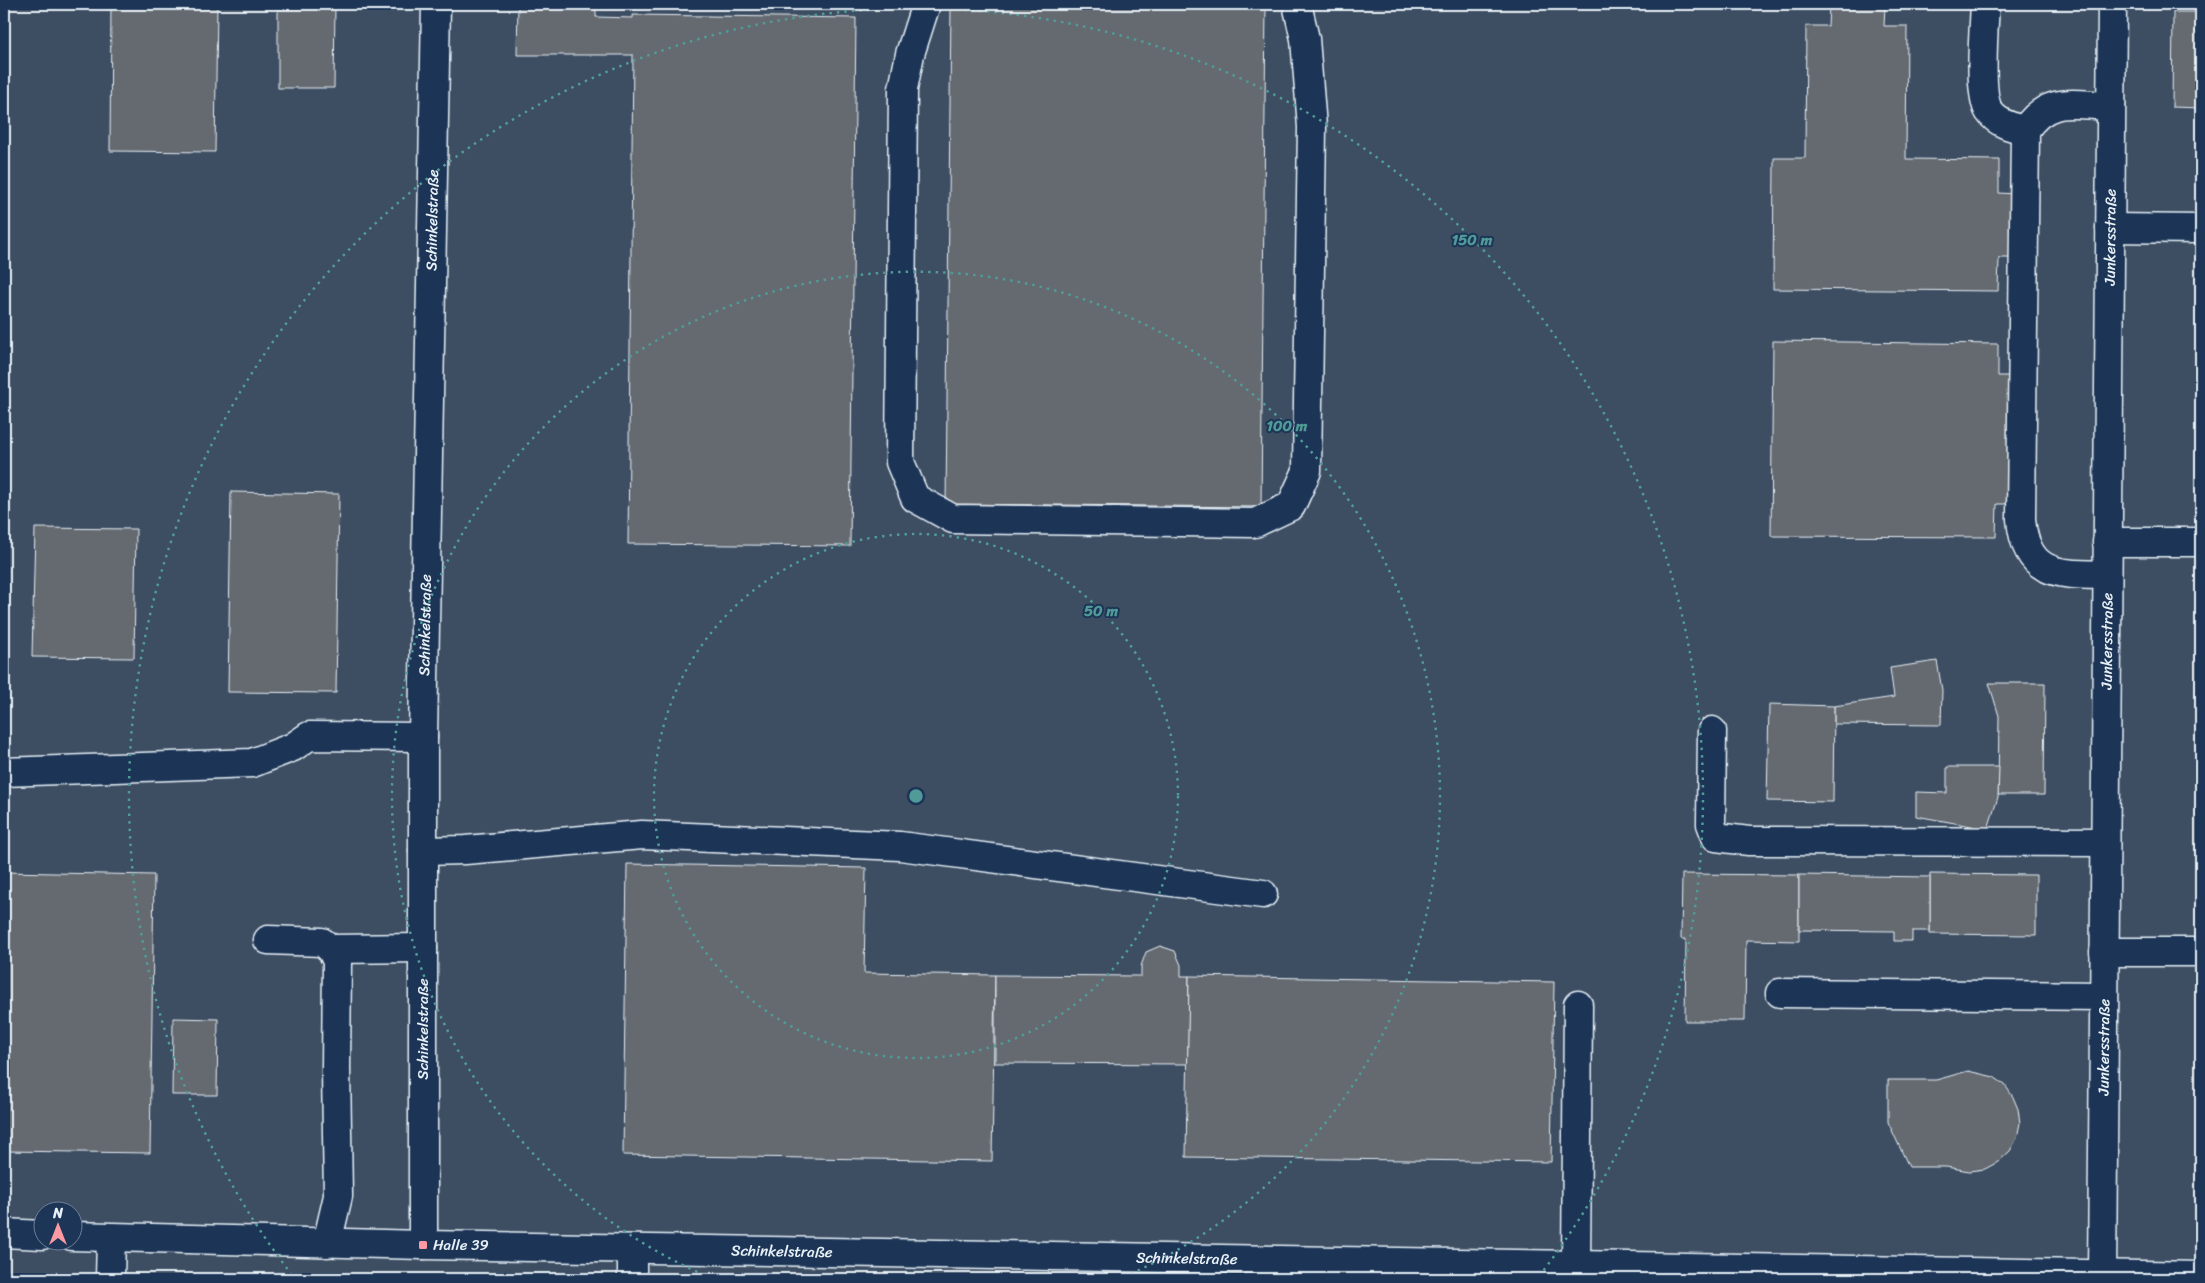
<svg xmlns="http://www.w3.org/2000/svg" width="2205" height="1283" font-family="Sriracha,sans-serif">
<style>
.built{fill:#3c4d62;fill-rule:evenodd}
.building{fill:#656a70;stroke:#e8f1f8}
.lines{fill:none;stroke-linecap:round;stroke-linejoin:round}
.minor-casing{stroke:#e8f1f8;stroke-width:31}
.minor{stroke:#1d3557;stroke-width:28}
.ring{fill:none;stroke:#509b97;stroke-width:2.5;stroke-dasharray:2.5 5}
.poi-dot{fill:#ff9aa2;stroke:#1d3557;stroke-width:2}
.labels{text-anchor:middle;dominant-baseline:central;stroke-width:4;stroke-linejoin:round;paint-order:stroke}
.street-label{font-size:15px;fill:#e8f1f8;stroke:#1d3557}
.poi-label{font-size:15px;fill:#e8f1f8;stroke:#1d3557;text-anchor:start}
.centre{fill:#509b97;stroke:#1d3557;stroke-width:2.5}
.ring-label{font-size:15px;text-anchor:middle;font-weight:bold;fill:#509b97;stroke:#1d3557;stroke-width:4;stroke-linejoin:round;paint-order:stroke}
</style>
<rect width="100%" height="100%" fill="#2b405c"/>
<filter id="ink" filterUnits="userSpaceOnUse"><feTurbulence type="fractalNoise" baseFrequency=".02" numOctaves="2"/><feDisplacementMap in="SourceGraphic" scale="10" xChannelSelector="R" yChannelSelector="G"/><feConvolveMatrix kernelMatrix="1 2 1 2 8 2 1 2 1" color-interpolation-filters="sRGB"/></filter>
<g filter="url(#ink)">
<path class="built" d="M4,4H2201V1279H4ZM42,1210H72V1240H42Z"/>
<g class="building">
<polygon points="111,4 217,4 215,152 110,151"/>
<polygon points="278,4 335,4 334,88 278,88"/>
<polygon points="518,4 596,4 596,17 633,18 633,15 856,18 850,546 628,544 633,55 517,55"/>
<polygon points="951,4 1266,4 1261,507 946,504"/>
<polygon points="1847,4 1885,6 1884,26 1907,26 1906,159 1999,160 1999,193 2015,194 2014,258 1999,258 1998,291 1773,289 1774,158 1805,158 1806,26 1828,26 1829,5"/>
<polygon points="2173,12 2201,12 2201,108 2172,107"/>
<polygon points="1773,341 1998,344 1998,376 2013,376 2012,504 1997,504 1996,537 1771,536"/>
<polygon points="231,492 339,494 336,693 228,692"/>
<polygon points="35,528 136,529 134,658 32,657"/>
<polygon points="1937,661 1942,690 1941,725 1834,724 1834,706 1894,697 1890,668"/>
<polygon points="1989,683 2045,683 2044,795 1998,795 1999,716"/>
<polygon points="1769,704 1834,706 1833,802 1767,801"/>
<polygon points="1947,767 1999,767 1998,797 1988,829 1916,816 1916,792 1947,793"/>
<polygon points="627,864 866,868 864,973 995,975 992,1161 623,1155"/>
<polygon points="4,872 154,875 150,1153 4,1151"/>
<polygon points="1682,874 1799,875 1799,941 1746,940 1745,1021 1685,1021 1686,939 1681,939"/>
<polygon points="1930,874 2036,875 2036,935 1930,934"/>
<polygon points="1799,875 1930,877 1930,931 1912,931 1912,941 1894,941 1894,931 1799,930"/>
<polygon points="1160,946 1175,951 1181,965 1181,976 1189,976 1188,1064 995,1063 995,975 1141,976 1141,966 1146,952"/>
<polygon points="1189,976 1554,982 1551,1162 1186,1157"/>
<polygon points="173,1018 218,1019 217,1095 172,1095"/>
<polygon points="1968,1071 1994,1077 2005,1085 2013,1097 2018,1109 2020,1123 2017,1138 2010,1151 1998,1162 1985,1169 1969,1171 1946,1167 1909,1167 1888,1122 1888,1080 1936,1080"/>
</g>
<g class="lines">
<g class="minor-casing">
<g id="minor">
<polyline points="926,4 910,54 903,89 900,462 915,498 953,519 1255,523 1291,506 1307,471 1312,127 1305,39 1297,4"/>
<path d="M1985,4C1984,27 1978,93 1989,111C1997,123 2011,127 2025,130"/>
<polyline points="2110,228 2201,229"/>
<polyline points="2107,542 2201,542"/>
<path d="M2107,575C2059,574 2026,577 2021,519L2025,130C2048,95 2074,105 2111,106"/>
<polyline points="1712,731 1711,824 1716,837 1749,841 2105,842"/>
<polyline points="4,772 252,763 293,747 309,736 423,737"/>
<polyline points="423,851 465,850 642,835 900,846 1263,894"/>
<polyline points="268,940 322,942 331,949 337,961 336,1069 338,1196 327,1243"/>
<polyline points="331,949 423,948"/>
<polyline points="2104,952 2201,952"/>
<polyline points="1780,993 2103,996"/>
<polyline points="4,1233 42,1235"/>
<path id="s1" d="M72,1236L423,1245L2201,1276"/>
<path id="s2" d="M423,1245V737L436,4"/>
<polyline points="632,1249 632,1279"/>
<polyline points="1576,1266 1578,1005"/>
<polyline points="110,1279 111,1238"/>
<path id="s3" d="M2102,1279L2112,4"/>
</g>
</g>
<use href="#minor" class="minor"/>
</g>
</g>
<g class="ring">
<circle cx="916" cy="796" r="262"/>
<path d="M711 1278A524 524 0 1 1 1121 1278"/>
<path d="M292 1275A787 787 0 1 1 1540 1275"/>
</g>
<rect class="poi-dot" x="418" y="1240" width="10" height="10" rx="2.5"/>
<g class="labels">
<g class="street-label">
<text stroke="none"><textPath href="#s2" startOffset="1025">Schinkelstraße</textPath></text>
<text stroke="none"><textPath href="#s3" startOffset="1042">Junkersstraße</textPath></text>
<text stroke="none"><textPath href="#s2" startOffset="620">Schinkelstraße</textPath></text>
<text stroke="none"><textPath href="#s3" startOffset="638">Junkersstraße</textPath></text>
<text transform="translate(423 1029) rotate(-90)">Schinkelstraße</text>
<text stroke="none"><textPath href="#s3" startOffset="232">Junkersstraße</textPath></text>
<text stroke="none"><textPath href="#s1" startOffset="710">Schinkelstraße</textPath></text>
<text stroke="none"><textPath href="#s1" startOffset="1115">Schinkelstraße</textPath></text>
</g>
<g class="poi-label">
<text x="433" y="1245">Halle 39</text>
</g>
</g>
<circle cx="916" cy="796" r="8" class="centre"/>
<g class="ring-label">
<text x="1472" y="245">150 m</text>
<text x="1287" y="431">100 m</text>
<text x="1101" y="616">50 m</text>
</g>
<rect width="2205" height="1283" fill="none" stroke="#1d3557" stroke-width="20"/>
<rect x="10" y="10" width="2185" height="1263" fill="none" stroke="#e8f1f8" stroke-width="2" filter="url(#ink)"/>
<g transform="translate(58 1226)"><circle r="24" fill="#1d3557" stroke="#6e8097"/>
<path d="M0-4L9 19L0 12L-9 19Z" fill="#ff9aa2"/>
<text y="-8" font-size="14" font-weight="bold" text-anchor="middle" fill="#e8f1f8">N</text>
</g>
</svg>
